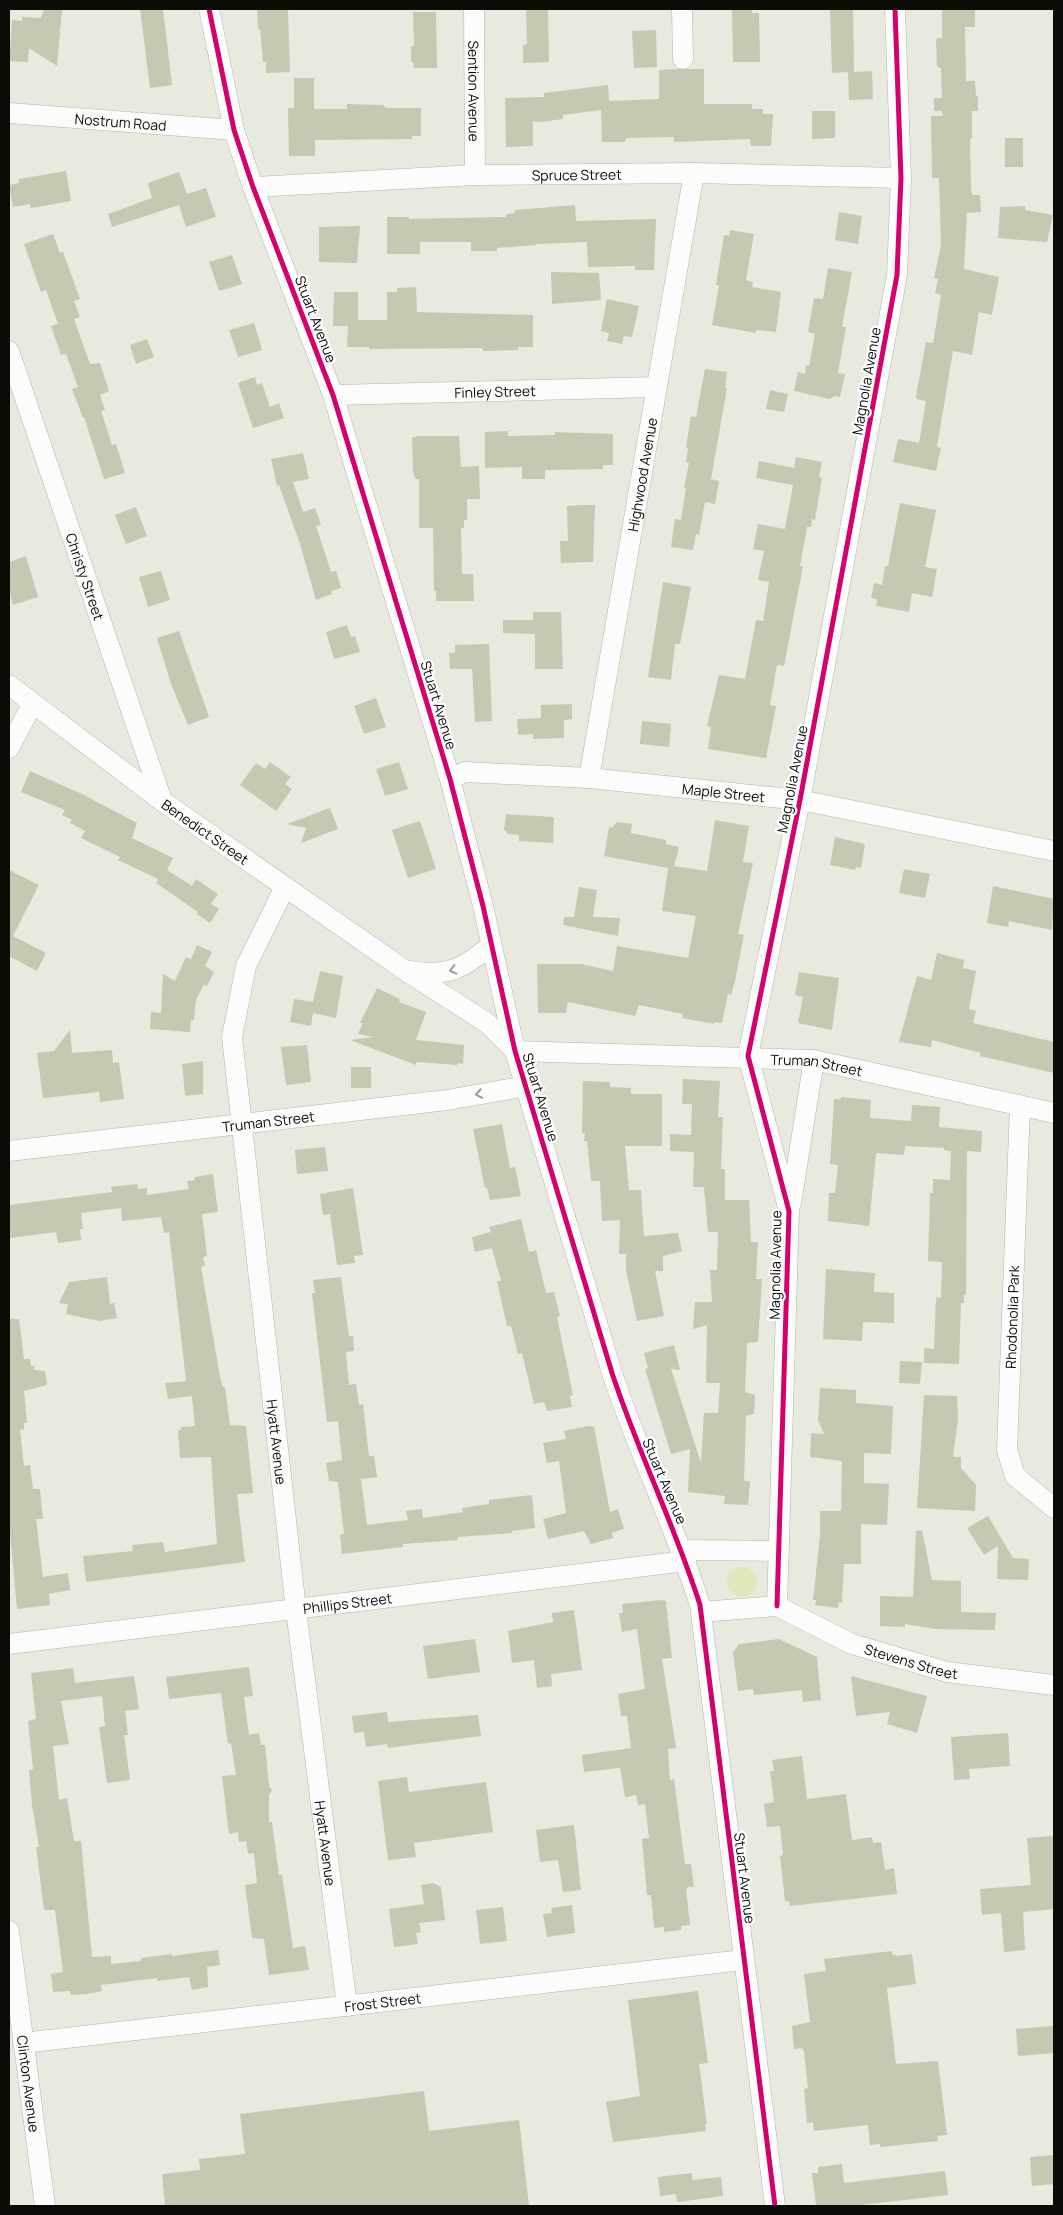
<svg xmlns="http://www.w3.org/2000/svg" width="1063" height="2215" font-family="Manrope,sans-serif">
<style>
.green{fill:#e1e6bb}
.building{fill:#c6c8b2}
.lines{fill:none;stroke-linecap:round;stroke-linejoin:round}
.minor-casing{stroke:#b4b5ae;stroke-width:21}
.minor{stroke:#fcfcfa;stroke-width:20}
.cycleway-casing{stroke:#fff;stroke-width:8}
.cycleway{stroke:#d6006c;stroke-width:5}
.oneway{stroke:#9c9c98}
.labels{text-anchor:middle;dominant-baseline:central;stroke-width:4.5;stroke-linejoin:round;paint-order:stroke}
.street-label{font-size:14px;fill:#0b0c06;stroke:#fff}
</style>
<rect width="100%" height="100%" fill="#e8eadf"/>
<circle class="green" cx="742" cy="1582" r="15"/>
<g class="building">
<polygon points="44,9 62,9 57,66 29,48 28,62 9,61 12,20 22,21 22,17 41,18"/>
<polygon points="140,9 163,9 172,85 150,88"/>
<polygon points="257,9 288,9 290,72 266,73 266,62 263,62 260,29 258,29"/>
<polygon points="526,9 548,9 549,62 523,63 523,45 527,44"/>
<polygon points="732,9 752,9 752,13 759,13 760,62 733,62"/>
<polygon points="830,9 853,9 854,72 872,71 873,99 849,100 848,72 832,73"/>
<polygon points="942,9 975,9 975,27 965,27 966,81 975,81 976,96 978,96 978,111 972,111 972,138 970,139 971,188 972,195 980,195 981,212 967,213 964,269 999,277 992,315 979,312 972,355 953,351 937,447 941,448 936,471 893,462 898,439 919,443 926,401 917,399 916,396 926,342 933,343 941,295 935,293 938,279 934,278 941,245 939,178 932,178 931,116 943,116 942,111 934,111 934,98 942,98 941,69 937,66 936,42 937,38 942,38"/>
<polygon points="413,12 436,12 437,68 414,68 413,62 411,62 411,46 414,46"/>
<polygon points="656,30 657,67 634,68 632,31"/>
<polygon points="677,69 704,69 704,104 752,104 752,109 763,109 763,114 773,114 771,146 751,146 750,139 674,142 674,137 626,138 626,141 623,142 602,142 601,110 563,115 563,119 541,122 533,121 533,146 506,147 505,98 544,97 544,93 608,85 609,101 659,99 659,70"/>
<polygon points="294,78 314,78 314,109 347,109 347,104 383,105 386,108 421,108 421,136 412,136 412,139 315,140 315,156 289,156 288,108 294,108"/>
<polygon points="812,111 835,111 835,138 812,139"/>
<rect x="1005" y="138" width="18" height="29"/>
<polygon points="66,171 71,201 31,208 30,204 13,207 9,185 19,183 19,179"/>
<polygon points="179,172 187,194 206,188 216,217 186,227 179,205 112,227 108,214 152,198 148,183"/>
<polygon points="575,205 576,221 656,219 654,270 635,270 635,266 588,267 587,242 536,244 536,245 497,248 497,251 471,251 471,242 420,242 420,254 387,254 387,217 409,217 409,219 506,217 506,214 515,213 515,210"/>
<polygon points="1025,206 1025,210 1053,215 1047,242 998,238 1000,207"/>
<polygon points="839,212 862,216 858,244 835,240"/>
<polygon points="360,226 357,263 319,262 319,227"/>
<polygon points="730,230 754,234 746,280 753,282 752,287 781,292 776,332 756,330 756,333 712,325 719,285 716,285 724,235 729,236"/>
<polygon points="53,234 60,253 63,252 80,299 74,301 80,317 74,319 90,364 100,363 109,391 100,395 105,410 101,411 112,445 116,444 125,473 104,479 84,417 83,418 72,389 78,387 66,354 61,355 51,326 58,324 46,290 41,292 24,244"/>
<polygon points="232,255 242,284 219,291 209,262"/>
<polygon points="828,268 852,272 843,321 842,327 846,327 838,373 845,374 840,397 834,396 830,399 794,391 798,372 805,374 806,365 809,366 815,334 808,332 814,298 823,299"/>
<polygon points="551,272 599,273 601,300 552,304"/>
<polygon points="416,287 417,312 533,315 533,347 518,347 518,350 483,351 483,348 369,349 369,347 347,347 348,326 333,326 334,292 358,292 358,320 387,320 387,292 397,292 397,288"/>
<polygon points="607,299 639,306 632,337 624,336 622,344 607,341 609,333 601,331"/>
<polygon points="254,323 262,350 238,357 229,330"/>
<polygon points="147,339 154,357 136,364 130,345"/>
<polygon points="705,369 727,372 725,388 727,388 711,479 719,481 715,504 705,502 699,535 696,534 693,550 671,547 675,519 681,520 686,488 684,488 689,463 686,462 688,448 686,447 691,416 696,417"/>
<polygon points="255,377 257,385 262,383 270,407 279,403 284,418 253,428 238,383"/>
<polygon points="770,390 788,394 784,412 766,409"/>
<polygon points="508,431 508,436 555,435 555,432 613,434 613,465 603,465 603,469 545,470 545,479 522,479 522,467 485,468 485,432"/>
<polygon points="418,436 459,436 461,467 479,466 480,499 467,499 467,520 464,520 464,528 461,528 462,574 473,574 474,601 436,601 436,591 434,591 433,528 419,528 419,479 415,479 413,471 412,438"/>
<polygon points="303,453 309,479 293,482 303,512 315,508 321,525 316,526 331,572 336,571 341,588 331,591 332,594 316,600 300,544 279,485 277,486 271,459"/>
<polygon points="796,457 822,462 819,477 822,478 815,520 812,519 811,527 807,527 800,566 803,566 784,666 777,665 770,705 776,706 766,758 708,749 711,727 707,726 719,675 745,679 756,620 763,621 769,582 758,580 764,551 753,549 758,524 785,529 793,485 756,478 759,461 794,468"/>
<polygon points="900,503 936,510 925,567 937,569 932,597 912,593 909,612 876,606 877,599 871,598 874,583 882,585 885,566 888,566"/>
<polygon points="584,505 595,505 593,562 561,563 560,541 568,541 567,506"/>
<polygon points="136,507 147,536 126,544 115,515"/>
<polygon points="26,556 38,597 13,605 9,590 9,562"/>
<polygon points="161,571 170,600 148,607 139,577"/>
<polygon points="663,582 691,587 680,644 675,644 671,680 648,677"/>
<polygon points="533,612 561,612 563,669 535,669 535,634 503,633 503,620 533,620"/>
<polygon points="347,625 351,637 355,636 360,652 334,659 326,632"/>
<polygon points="179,631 209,717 188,725 171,684 157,638"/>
<polygon points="489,644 492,721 475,722 472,669 450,669 449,653 455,653 455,645"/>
<polygon points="376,698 386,727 364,734 354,706"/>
<polygon points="572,704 572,719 564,720 564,738 533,739 533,734 518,735 517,719 541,718 541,705"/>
<polygon points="642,721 671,724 669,747 640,744"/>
<polygon points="270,762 291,777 285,784 292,789 276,811 240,785 256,763 265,769"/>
<polygon points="399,762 408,789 385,796 376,769"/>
<polygon points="30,771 82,794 137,823 132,838 173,858 167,870 192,886 196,879 218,894 211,904 219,909 210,923 197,914 198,912 156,883 158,879 118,860 120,857 81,838 85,831 70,823 72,820 62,815 65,810 21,792"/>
<polygon points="330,808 338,829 301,843 306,828 287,824"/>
<polygon points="506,814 554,817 553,843 519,841 519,835 507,834 507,831 504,830"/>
<polygon points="715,820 749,826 743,862 753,863 738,934 744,935 735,981 731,995 728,994 722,1023 715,1022 714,1024 682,1018 683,1014 639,1005 635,1016 568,1002 566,1013 538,1013 537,964 581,964 613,971 617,946 688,958 696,916 662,911 668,868 604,856 609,827 612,828 617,822 632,824 631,833 666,840 666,844 679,847 674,866 707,871"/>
<polygon points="420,821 436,869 408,878 392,830"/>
<polygon points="835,837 865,844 861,868 856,867 855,870 830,865"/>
<polygon points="904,869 930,874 925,898 899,893"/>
<polygon points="9,870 39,885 13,936 46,953 37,971 9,956"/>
<polygon points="993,886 1054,899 1052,930 1009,921 1008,927 987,923"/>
<polygon points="579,887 597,890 593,917 620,918 618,936 563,925 564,917 574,917"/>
<polygon points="197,945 212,952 205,966 214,972 207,986 204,984 196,1000 194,1020 191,1020 190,1032 150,1029 151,1012 161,1013 163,974 175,981 186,957 191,959"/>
<polygon points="937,953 964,960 963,968 976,971 969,1009 976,1011 973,1023 1054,1042 1054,1073 980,1056 981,1053 932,1040 931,1047 899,1042 917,976 931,980"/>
<polygon points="320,971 343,976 336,1018 313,1013 311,1026 290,1022 294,999 313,1002"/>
<polygon points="799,972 839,978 832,1030 798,1023 803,997 795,995"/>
<polygon points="377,988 400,999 399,1002 426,1012 416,1040 464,1045 463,1064 458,1063 457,1065 416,1062 416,1065 350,1040 373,1037 358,1034 363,1023 360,1023"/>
<polygon points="70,1030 72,1053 112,1050 113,1063 119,1062 124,1099 100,1102 99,1092 43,1098 37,1053 54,1051"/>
<polygon points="307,1045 311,1082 286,1085 281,1047"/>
<polygon points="203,1061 203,1094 185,1096 182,1064"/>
<rect x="351" y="1067" width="20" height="21"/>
<polygon points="683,1079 720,1081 718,1117 723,1117 721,1169 725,1169 725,1200 749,1200 751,1242 758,1242 756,1279 762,1279 758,1342 747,1343 745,1392 755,1395 754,1414 746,1416 744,1481 750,1481 748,1505 724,1504 725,1496 688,1492 690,1449 671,1454 645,1369 648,1368 644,1353 674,1345 680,1370 671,1369 701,1463 704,1413 718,1413 720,1383 706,1383 707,1325 693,1329 695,1302 712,1302 710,1270 717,1270 718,1232 708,1232 704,1187 693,1187 694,1152 670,1151 670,1134 691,1135 692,1104 682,1104"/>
<polygon points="583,1081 610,1082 610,1087 631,1088 631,1094 662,1094 662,1146 625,1146 629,1190 641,1190 644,1236 678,1233 682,1251 663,1256 663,1271 655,1271 664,1316 637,1321 626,1270 626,1254 619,1254 620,1220 602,1221 600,1181 591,1181 587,1141 584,1141 585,1133 582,1133"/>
<polygon points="841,1097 871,1100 870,1118 911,1121 912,1105 940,1107 939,1127 982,1131 981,1152 967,1151 966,1295 964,1295 964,1303 961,1303 959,1364 924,1363 924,1348 934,1349 936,1297 941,1298 942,1262 928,1261 930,1193 933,1193 933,1179 950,1180 951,1151 944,1150 944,1148 905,1146 904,1155 876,1153 869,1226 828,1221 829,1193 835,1193 838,1165 830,1164 834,1099 841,1099"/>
<polygon points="502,1124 510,1168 515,1167 521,1196 490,1200 487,1188 485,1188 473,1129"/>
<polygon points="325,1147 328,1171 297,1174 295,1150"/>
<polygon points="213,1174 218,1212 202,1214 207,1256 203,1257 205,1266 201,1267 220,1377 223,1387 225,1387 230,1425 246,1426 253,1493 237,1494 245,1562 86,1582 83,1556 133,1551 132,1545 163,1542 165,1552 217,1544 211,1457 180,1458 178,1430 181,1430 181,1427 195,1426 192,1396 168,1399 165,1383 186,1381 169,1232 164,1233 161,1217 122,1221 121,1208 81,1213 83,1229 80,1229 81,1240 58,1243 56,1232 10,1238 9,1205 112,1192 111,1187 137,1184 138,1189 147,1188 147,1195 189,1189 187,1181 195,1180 195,1177"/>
<polygon points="353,1188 363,1255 354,1256 355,1263 337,1265 330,1214 323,1215 320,1194"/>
<polygon points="521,1219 529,1252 536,1250 546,1293 554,1292 560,1316 557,1317 573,1395 570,1396 572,1407 547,1411 544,1402 534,1404 522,1353 518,1354 511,1326 507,1326 497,1281 501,1281 492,1248 475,1252 472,1237 491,1232 489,1227"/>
<polygon points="826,1269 875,1273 874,1292 894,1293 894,1323 863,1322 862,1341 823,1339"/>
<polygon points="107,1277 110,1304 114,1303 117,1318 99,1321 66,1314 68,1304 59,1303 69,1282"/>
<polygon points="341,1277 349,1336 353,1336 354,1351 346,1352 349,1385 356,1384 359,1405 363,1404 369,1456 374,1456 377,1477 361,1479 367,1525 408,1520 406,1511 422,1509 423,1518 463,1512 462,1508 489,1504 489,1500 532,1495 535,1528 512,1531 512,1533 458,1537 458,1540 403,1544 403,1547 342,1554 340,1535 344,1534 338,1482 329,1481 326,1463 342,1460 338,1421 327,1422 312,1293 315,1293 313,1280"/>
<polygon points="9,1319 19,1319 24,1359 30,1359 31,1366 34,1366 34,1370 45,1371 47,1385 24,1391 27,1423 24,1423 24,1429 20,1430 24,1466 30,1465 33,1489 40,1489 43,1519 36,1519 43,1577 68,1573 70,1590 49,1594 50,1605 17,1609 9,1521"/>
<polygon points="900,1361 922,1362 920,1384 899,1383"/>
<polygon points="820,1388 856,1390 856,1403 893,1406 891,1454 864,1453 864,1483 889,1484 887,1525 861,1524 861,1564 844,1564 842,1603 839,1602 838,1608 815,1605 816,1600 813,1600 820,1535 820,1511 841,1511 842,1461 810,1457 811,1433 824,1434 818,1420"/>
<polygon points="924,1395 957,1396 958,1419 953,1457 961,1457 961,1468 976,1485 975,1511 917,1508"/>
<polygon points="589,1426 594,1427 610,1512 618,1509 624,1529 612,1533 613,1538 591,1544 584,1531 548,1539 543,1519 566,1513 559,1461 547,1463 543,1443 566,1439 564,1431"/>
<polygon points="988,1516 1013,1558 1029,1559 1028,1580 997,1579 998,1546 984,1555 967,1528"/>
<polygon points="922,1530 932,1580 961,1581 961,1612 996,1613 995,1630 935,1629 905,1624 905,1627 880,1626 880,1596 913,1597 916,1531"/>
<polygon points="661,1600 666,1601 672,1658 662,1659 676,1748 668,1749 670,1780 674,1779 685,1864 691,1864 694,1887 688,1887 686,1890 690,1925 681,1926 681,1930 664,1932 664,1927 654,1928 651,1895 647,1895 642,1839 649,1838 645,1804 638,1805 636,1795 625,1797 620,1768 584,1772 582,1755 631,1748 627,1716 621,1716 618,1694 645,1689 637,1629 622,1632 619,1613 623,1613 622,1604"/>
<polygon points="574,1610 582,1670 551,1674 552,1686 537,1688 534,1660 512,1663 508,1631 553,1622 552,1613"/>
<polygon points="475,1639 480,1672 428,1679 423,1646"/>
<polygon points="779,1639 817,1657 821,1700 803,1702 802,1690 754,1695 753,1689 738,1691 733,1652 739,1644"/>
<polygon points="249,1667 253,1696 244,1697 249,1735 259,1733 261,1745 265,1745 269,1786 272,1790 269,1795 269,1822 272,1822 279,1875 282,1875 293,1948 305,1946 309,1970 269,1975 264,1939 252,1938 245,1885 257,1883 254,1853 248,1854 246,1841 239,1842 238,1832 229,1834 222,1776 236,1775 231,1743 228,1744 221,1693 169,1699 166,1677"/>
<polygon points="73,1668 75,1683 134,1676 139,1709 125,1711 128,1735 124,1735 130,1780 107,1783 99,1727 105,1726 102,1696 61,1701 69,1744 53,1746 59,1800 67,1798 74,1841 81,1841 92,1957 111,1956 111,1964 141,1961 141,1958 172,1954 172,1956 218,1950 220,1965 207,1967 208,1987 192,1990 189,1977 157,1981 157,1978 101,1985 102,1991 87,1994 71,1995 70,1991 53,1992 51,1974 63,1972 55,1910 44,1910 36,1847 39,1847 32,1805 29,1770 33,1769 28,1721 36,1719 31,1673"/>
<polygon points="851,1676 927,1696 917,1733 887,1724 890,1712 856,1716"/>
<polygon points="387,1712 388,1722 478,1715 481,1736 388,1748 387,1744 366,1747 364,1732 354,1733 352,1716"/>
<polygon points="1008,1733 1010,1766 969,1769 970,1779 954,1780 951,1737"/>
<polygon points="802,1756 807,1799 846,1794 852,1840 872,1837 873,1843 881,1842 885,1870 894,1868 897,1894 790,1906 789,1901 785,1901 780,1856 783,1855 780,1826 767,1827 764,1804 774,1802 770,1771 774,1771 772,1760"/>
<polygon points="407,1777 409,1792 486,1782 493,1832 414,1843 416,1857 388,1860 378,1781"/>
<polygon points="574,1825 581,1890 563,1892 558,1860 540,1862 536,1830"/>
<polygon points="1054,1836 1054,1909 1023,1912 1025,1950 1004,1952 1001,1913 982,1915 980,1889 1031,1885 1027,1838"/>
<polygon points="433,1883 441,1887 445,1920 419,1923 421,1932 416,1933 418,1944 394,1947 389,1909 424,1904 421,1885"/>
<polygon points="572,1905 575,1933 547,1937 543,1914 552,1913 551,1908"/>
<polygon points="503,1907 507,1941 480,1944 476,1910"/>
<polygon points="892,1951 892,1954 897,1956 912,1954 916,1984 887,1988 896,2064 938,2061 947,2135 937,2136 938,2141 880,2147 880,2144 870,2145 868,2125 814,2131 813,2122 807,2123 804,2089 808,2088 804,2051 802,2048 794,2049 792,2026 810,2022 804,1974 826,1971 824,1959"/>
<polygon points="698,1991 708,2063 699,2064 707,2124 705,2124 706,2131 613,2142 606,2102 640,2096 628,2000"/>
<polygon points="1054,2026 1054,2053 1018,2056 1016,2029"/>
<polygon points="424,2091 429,2131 519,2120 529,2206 165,2206 162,2174 200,2170 199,2159 245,2154 240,2114"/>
<polygon points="1054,2155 1054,2184 1032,2186 1030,2157"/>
<polygon points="842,2164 844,2183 945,2171 948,2195 852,2206 816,2205 812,2173 818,2173 818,2167"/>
<polygon points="692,2173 692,2180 721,2177 723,2196 677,2202 676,2194 660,2196 658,2177"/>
</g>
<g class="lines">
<g class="minor-casing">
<g id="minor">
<path d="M209,9L234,130L253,187L333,395L450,779L483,906L515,1051L612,1373C638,1452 675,1526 700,1605L775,2206"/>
<path id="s1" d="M474,9L475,175"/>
<polyline points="682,9 683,59"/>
<path id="s2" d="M9,113L234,130"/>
<path id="s3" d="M253,187L475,175L694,173L901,178"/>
<path id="s4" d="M9,351L162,801"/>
<path id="s5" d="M333,395L657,387"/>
<path id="s6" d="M9,685L162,801L406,971L487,1023L515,1051"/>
<polyline points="9,748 33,703"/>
<path id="s7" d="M589,778L694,173"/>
<path id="s8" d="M450,779L465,772L589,778L800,800L1054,851"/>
<path id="s9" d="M285,887L246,966L232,1037L296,1610L347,2006"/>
<path d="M410,971C448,977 463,969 491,945"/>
<path id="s10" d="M515,1051L814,1060L1054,1113"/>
<polyline points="1020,1105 1007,1450 1015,1476 1054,1508"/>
<path id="s11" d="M9,1151L447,1100L527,1086"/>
<polyline points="791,1203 814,1060"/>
<polyline points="682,1550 779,1551"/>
<polyline points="777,1606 789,1211 748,1056 800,800 897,275 901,178 895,9"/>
<path id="s12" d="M701,1612L777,1606L852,1644L947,1672L1054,1685"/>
<path id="s13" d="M9,1644L686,1561"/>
<path id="s14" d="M9,1931L45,2206"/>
<path id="s15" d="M23,2043L743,1960"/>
</g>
</g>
<use href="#minor" class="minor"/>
<g class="cycleway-casing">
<g id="cycleway">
<path d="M209,9L234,130L253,187L333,395L450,779L483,906L515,1051L612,1373C638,1452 675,1526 700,1605L775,2206"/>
<polyline points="777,1606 789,1211 748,1056 800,800 897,275 901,178 895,9"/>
</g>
</g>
<use href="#cycleway" class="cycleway"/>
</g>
<defs><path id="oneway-chevron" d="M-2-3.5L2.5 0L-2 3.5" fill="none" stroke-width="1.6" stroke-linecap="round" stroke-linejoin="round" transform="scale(1.25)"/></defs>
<g class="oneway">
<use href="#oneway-chevron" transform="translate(453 970) rotate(166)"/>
<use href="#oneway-chevron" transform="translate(479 1094) rotate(170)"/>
</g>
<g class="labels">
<g class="street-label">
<text stroke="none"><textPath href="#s1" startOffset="82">Sention Avenue</textPath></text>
<text stroke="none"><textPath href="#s2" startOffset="112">Nostrum Road</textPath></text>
<text stroke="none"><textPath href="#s3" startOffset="324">Spruce Street</textPath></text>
<text transform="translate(316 319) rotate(69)">Stuart Avenue</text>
<text transform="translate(866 381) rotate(-80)">Magnolia Avenue</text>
<text stroke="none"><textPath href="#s5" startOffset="162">Finley Street</textPath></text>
<text stroke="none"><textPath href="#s7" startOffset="308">Highwood Avenue</textPath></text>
<text stroke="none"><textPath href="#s4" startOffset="238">Christy Street</textPath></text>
<text transform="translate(439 705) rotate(73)">Stuart Avenue</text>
<text transform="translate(792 779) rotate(-79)">Magnolia Avenue</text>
<text stroke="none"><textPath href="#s8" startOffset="276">Maple Street</textPath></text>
<text stroke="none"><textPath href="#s6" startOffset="245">Benedict Street</textPath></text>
<text stroke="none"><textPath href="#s10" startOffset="302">Truman Street</textPath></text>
<text transform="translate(541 1097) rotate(73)">Stuart Avenue</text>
<text stroke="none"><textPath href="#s11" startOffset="261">Truman Street</textPath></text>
<text transform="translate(775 1265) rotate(-89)">Magnolia Avenue</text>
<text transform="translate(1012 1317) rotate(-88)">Rhodonolia Park</text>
<text stroke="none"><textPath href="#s9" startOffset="568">Hyatt Avenue</textPath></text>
<text transform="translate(665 1481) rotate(67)">Stuart Avenue</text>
<text stroke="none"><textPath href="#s13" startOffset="341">Phillips Street</textPath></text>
<text stroke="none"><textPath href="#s12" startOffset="222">Stevens Street</textPath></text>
<text stroke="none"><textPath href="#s9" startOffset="972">Hyatt Avenue</textPath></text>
<text transform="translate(745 1878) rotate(83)">Stuart Avenue</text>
<text stroke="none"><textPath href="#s15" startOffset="362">Frost Street</textPath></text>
<text stroke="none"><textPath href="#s14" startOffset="154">Clinton Avenue</textPath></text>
</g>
</g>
<rect width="1063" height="2215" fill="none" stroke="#0b0c06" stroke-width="20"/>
</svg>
